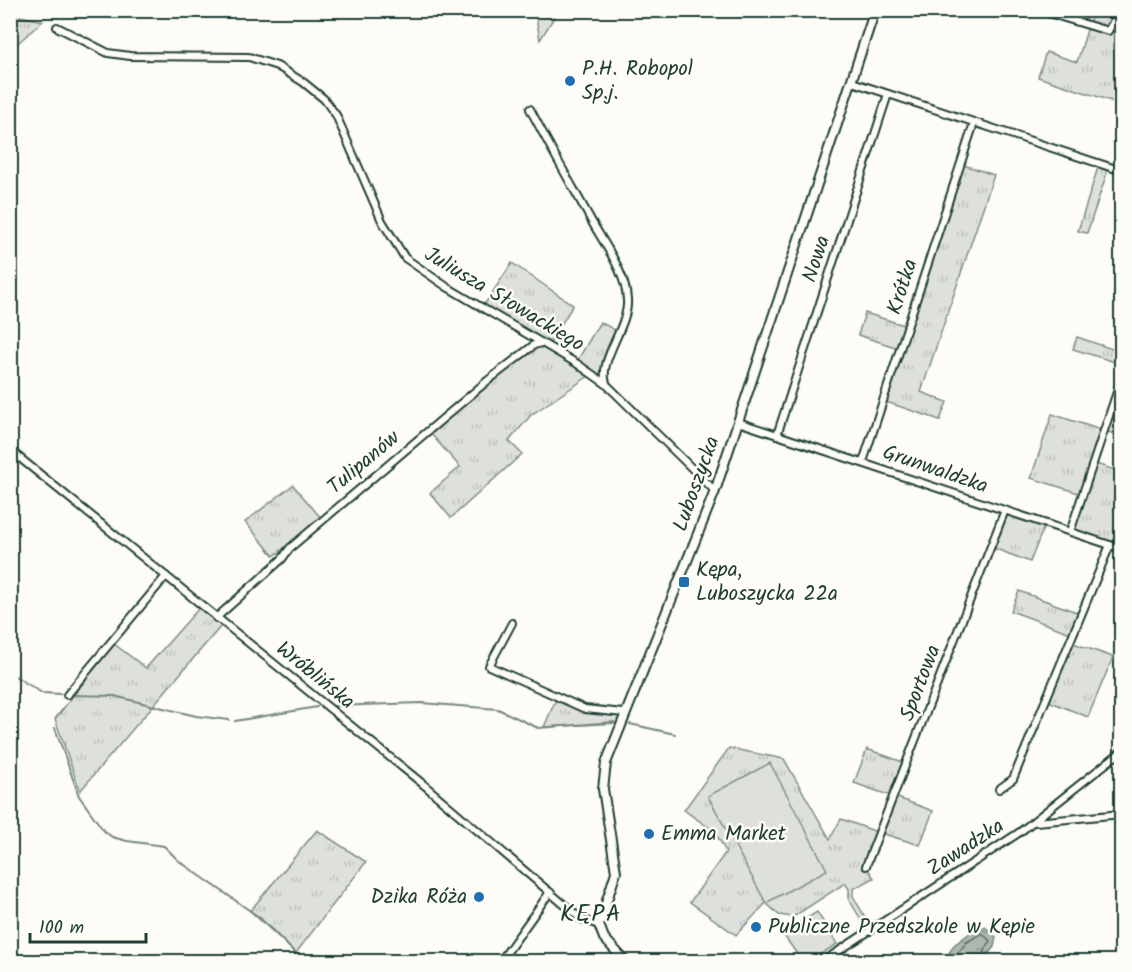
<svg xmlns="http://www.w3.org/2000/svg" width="1132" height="972" font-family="Kalam,sans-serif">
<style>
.grass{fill:url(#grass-tufts);stroke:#7e8e88;stroke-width:1.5}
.park{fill:#dde0db;stroke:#7e8e88;stroke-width:1.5}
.water{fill:url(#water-ripples);stroke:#75877f;stroke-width:1.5}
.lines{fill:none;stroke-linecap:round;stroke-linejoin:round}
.shore{stroke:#586e66;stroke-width:1.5}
.stream{stroke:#75877f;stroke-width:2}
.minor-casing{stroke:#1f3d34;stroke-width:10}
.tertiary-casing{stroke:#1f3d34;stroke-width:12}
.minor{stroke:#fdfcf7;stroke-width:6}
.tertiary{stroke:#fdfcf7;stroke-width:8}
.poi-dot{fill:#1f6fb2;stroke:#fdfcf7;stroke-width:2}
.labels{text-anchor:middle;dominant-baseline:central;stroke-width:5;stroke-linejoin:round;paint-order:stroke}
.poi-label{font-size:21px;fill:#1f3d34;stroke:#fdfcf7;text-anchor:start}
.street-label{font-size:21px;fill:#1f3d34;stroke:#fdfcf7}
.quarter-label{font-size:24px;letter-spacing:1.5px;fill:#1f3d34;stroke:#fdfcf7}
</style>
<defs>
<pattern id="grass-tufts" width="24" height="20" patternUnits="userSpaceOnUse" patternTransform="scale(1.5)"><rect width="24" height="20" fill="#dde0db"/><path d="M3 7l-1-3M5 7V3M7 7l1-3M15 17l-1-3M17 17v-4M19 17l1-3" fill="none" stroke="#bdc1bd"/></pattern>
<pattern id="water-ripples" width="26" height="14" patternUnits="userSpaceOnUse" patternTransform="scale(1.5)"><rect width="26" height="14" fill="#aeb8b1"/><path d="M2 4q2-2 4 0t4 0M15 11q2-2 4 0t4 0" fill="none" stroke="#8d9791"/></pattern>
</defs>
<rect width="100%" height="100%" fill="#fdfcf7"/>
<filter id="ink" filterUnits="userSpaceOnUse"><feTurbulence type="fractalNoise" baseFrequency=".0167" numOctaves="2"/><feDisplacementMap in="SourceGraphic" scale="12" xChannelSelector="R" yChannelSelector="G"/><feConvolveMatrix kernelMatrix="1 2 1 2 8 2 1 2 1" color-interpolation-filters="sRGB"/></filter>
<g filter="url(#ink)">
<g class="grass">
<polygon points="539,11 558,11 540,40 536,17"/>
<polygon points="1093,11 1121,11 1120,104 1038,77 1046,52 1077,62"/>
<polygon points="11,14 43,21 11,49 10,14"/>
<polygon points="961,164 994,175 921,392 947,402 940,420 883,401 898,348 858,335 865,313 907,326"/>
<polygon points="1099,164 1109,167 1087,233 1078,231"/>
<polygon points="512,263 573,305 548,346 576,363 600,322 619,332 604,378 592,374 531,415 509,441 522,454 451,518 430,493 460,467 431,434 481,391 486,382 541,343 482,308"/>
<polygon points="1077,337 1121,352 1121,364 1073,349"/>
<polygon points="1114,399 1121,401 1121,436 1108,432"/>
<polygon points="1052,414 1101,430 1085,490 1096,464 1121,472 1121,549 1070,532 1082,494 1031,478"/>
<polygon points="293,485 321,518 274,556 245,522"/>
<polygon points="1005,510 1045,524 1030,562 991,547"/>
<polygon points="1019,591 1082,614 1073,634 1011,611"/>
<polygon points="199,608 221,626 80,791 55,719 114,644 146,668"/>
<polygon points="1070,642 1113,657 1088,717 1046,700"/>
<polygon points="557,697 585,709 624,713 620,723 544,727"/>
<polygon points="729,748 784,759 830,839 841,819 880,833 894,797 854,783 867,749 908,764 895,797 933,811 920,845 880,833 866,866 874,878 853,889 853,896 872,929 868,932 849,899 849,889 845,883 793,917 779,915 766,903 736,935 690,902 726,852 715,832 684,810"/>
<polygon points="317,830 366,862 296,953 250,911"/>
</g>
<g class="park">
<polygon points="770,763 827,870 766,903 708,796"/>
<polygon points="817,912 837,944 810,961 802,961 782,933"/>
</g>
<polygon class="water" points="978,927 985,927 996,937 994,947 983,961 944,961 954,945"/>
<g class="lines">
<polyline class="shore" points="950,962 967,942 982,933 990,941 979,962"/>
<g class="stream">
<polyline points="10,673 42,693 61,694"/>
<polyline points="73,695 114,696 196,716 229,720"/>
<polyline points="333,706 421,703 498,709 538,728 614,722"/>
<polyline points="235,721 317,707"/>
<polyline points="630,724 675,734"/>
<polyline points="55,728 79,796 104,831 112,837 127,841 164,846 179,861 259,917 304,962"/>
</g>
<g class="minor-casing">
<g id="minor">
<polyline points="1038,10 1108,31 1120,10"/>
<polyline points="57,27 108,53 130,56 249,57 277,66 303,82 324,99 336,115 382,221 405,258 447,287 576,363 606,384 715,491"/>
<polyline points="852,82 1122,171"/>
<path d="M530,109C550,147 571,184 592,222C605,245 626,273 627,300C629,326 598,360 606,383"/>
<polyline points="738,422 1122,549"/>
<polyline points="777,435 888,94"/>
<polyline points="10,450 423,784 581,919 599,925"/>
<polyline points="863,462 974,123"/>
<polyline points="1070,532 1122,377"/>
<polyline points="216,618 282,559 290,548 486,382 534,345 541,343"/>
<polyline points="512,623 489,666 585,709 624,713"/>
<polyline points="1119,646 1122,647"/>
<polyline points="67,695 166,576"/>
<polyline points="999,789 1013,779 1110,545"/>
<polyline points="1036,822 1122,814"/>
<polyline points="866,866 1005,510"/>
<polyline points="500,962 550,892"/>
<polyline points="822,962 1020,832 1122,751"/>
</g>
</g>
<g class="tertiary-casing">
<polyline id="tertiary" points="626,962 604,938 599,925 616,872 603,789 606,763 715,491 875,10"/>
</g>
<use href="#minor" class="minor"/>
<use href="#tertiary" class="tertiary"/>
</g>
</g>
<g class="poi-dot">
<circle cx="570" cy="81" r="6"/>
<rect x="678" y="576" width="12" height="12" rx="3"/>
<circle cx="649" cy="834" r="6"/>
<circle cx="479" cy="897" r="6"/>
<circle cx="756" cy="927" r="6"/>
</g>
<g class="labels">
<g class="poi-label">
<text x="582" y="69">P.H. Robopol<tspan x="582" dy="24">Sp.j.</tspan></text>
<text x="696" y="570">Kępa,<tspan x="696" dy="24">Luboszycka 22a</tspan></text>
<text x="661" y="834">Emma Market</text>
<text x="467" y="897" text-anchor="end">Dzika Róża</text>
<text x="768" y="927">Publiczne Przedszkole w Kępie</text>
</g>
<g class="street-label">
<text transform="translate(817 259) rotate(-72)">Nowa</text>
<text transform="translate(903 287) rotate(-72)">Krótka</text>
<text transform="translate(504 300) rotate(31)">Juliusza Słowackiego</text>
<text transform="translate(364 463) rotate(-40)">Tulipanów</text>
<text transform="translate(935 470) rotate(19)">Grunwaldzka</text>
<text transform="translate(697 484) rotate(-70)">Luboszycka</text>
<text transform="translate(315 676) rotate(39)">Wróblińska</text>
<text transform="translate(921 683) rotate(-69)">Sportowa</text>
<text transform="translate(966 848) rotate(-33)">Zawadzka</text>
</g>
<g class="quarter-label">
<text x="591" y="914">KĘPA</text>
</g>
</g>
<rect width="1132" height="972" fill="none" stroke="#fdfcf7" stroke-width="36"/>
<rect x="18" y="18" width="1096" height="936" fill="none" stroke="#1f3d34" stroke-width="2" filter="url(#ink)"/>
<path d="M30 933v9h116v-9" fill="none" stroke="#1f3d34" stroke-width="3"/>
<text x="39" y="933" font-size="18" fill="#1f3d34" stroke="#fdfcf7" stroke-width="4.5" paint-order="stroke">100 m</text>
</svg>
